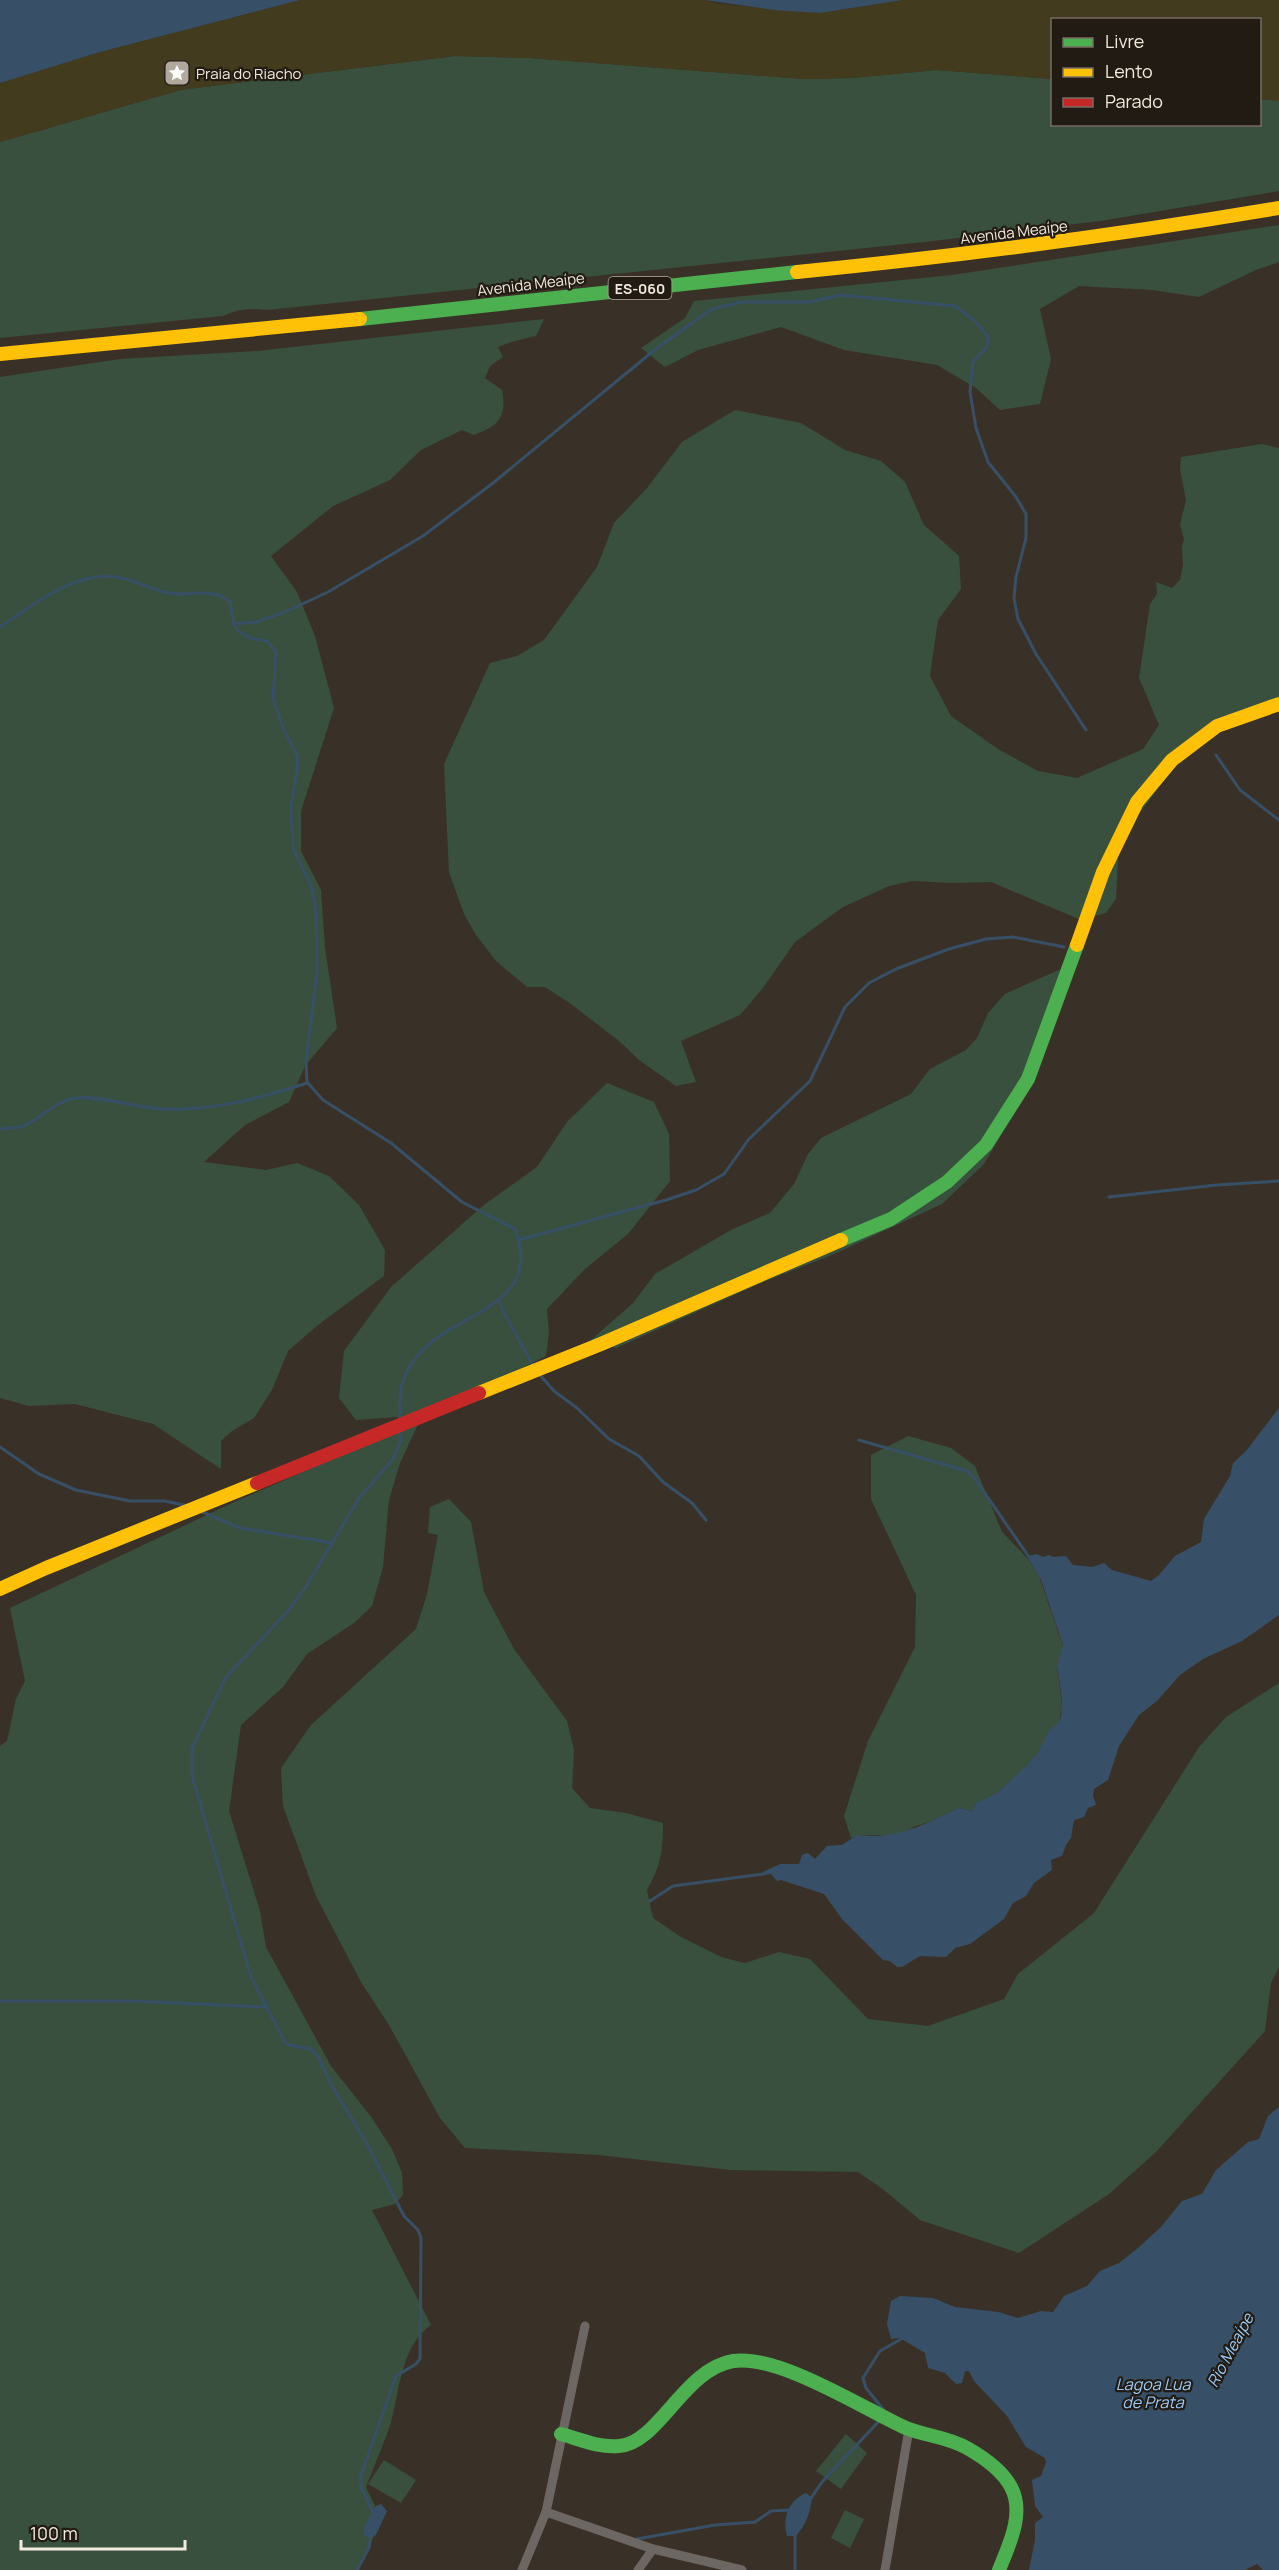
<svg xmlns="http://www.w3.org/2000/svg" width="1279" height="2570" font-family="Manrope,sans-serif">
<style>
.green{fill:#39503e}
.sand{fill:#433b1d}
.water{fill:#385067}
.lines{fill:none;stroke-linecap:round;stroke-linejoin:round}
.stream{stroke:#385067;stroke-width:3}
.street{stroke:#6d6763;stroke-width:9}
.fast{stroke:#4caf50;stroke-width:14}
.slow{stroke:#ffc107;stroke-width:14}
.jam{stroke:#c62828;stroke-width:14}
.labels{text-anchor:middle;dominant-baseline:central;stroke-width:4.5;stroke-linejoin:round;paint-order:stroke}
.shield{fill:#221b13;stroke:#b4aca1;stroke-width:1.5}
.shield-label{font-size:14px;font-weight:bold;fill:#f3eade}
.poi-label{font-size:15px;fill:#f3eade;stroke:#221b13;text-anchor:start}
.street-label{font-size:15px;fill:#f3eade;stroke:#221b13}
.water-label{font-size:16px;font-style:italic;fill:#99caf8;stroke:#221b13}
</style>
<rect width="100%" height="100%" fill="#393127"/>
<g class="green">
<path d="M455,56L530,58L804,79L852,78L937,70L1052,79V124H1260V99L1279,101V191L1100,221L924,242L267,310C251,308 238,309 223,316L0,338V142L180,90Z"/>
<polygon points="1279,225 1279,262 1256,270 1199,297 1152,290 1079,286 1040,309 1051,359 1040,404 1000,410 976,388 937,365 844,350 781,327 698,350 665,367 641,348 685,318 694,301 952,275"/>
<path d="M544,319L536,336L511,342L498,347L503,357L490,366L485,378L502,390C507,417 499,426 474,435L462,430L421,450L390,480L333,506L271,556L297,592L315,636L334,708L301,811V851L321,890L325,948L337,1028L305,1066L289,1102L245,1125L204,1162L266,1170L297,1163L329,1176L359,1205L385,1250L384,1276L318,1325L288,1351L272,1390L254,1418L232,1431L221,1441V1469L153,1424L75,1404L29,1406L0,1398V377L120,359L257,351Z"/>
<polygon points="735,410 801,423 845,450 881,461 905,482 924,525 959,556 961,589 938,620 930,676 951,716 998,749 1038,771 1077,778 1143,749 1159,725 1139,678 1150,604 1157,594 1156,582 1172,588 1180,580 1183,565 1182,547 1184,539 1180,525 1186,500 1180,469 1181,457 1262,444 1279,448 1279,703 1261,709 1188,748 1119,841 1116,899 1106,913 1081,920 991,882 952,883 912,881 889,886 843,907 795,942 763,988 740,1015 681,1041 696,1082 676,1086 639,1060 619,1041 571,1004 545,987 527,987 496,961 476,935 464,914 449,872 444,764 490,663 517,656 544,640 597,567 614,523 647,488 682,442"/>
<polygon points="1061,969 1018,1107 984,1164 942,1204 834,1254 761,1283 616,1348 590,1341 633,1303 655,1274 731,1230 770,1213 794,1184 808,1154 821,1138 911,1094 930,1069 966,1050 977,1038 988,1013 1005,994"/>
<path d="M607,1083L654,1102L669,1134L670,1181L628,1234L585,1269L547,1309L549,1332L546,1356L420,1420L400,1463L389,1500L383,1567L372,1606L354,1623L307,1654L283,1687L241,1725L229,1811L260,1911L266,1947L331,2066L372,2118L392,2149L402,2173L403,2195L395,2204L372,2210L431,2325C401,2346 400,2389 391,2422C384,2444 374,2466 366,2487L378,2512V2526L359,2570H0V1746L7,1741L16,1699L25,1681L10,1608L230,1504L419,1421L396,1417L356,1420L339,1398L344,1351L391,1287L484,1205L537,1167L567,1122Z"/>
<path d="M908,1436L951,1448L975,1466L1002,1532L1029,1560L1039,1576L1063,1646L1057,1666L1062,1704L1059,1723L1049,1732L1039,1752L1025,1767L997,1793L975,1804L973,1811L959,1808C944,1815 932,1822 916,1826C911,1827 908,1832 903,1833C890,1837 861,1833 851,1838L844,1816L868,1741L915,1647L916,1595L871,1499V1455Z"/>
<path d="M449,1499L471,1522L484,1592L514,1649L567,1721L574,1750L572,1788L590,1808L626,1813L663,1823C663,1850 661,1866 647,1890L653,1918L681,1937L721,1957L745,1963L779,1952L810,1959L868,2019L928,2026L1004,1999L1018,1974L1094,1913L1199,1747L1226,1717L1279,1683V1967L1271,1983L1265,2031L1156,2152L1109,2194L1019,2253L920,2220L884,2190L858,2172L730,2170L599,2155L465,2148L440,2118L389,2025L361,1982L316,1896L283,1806L281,1768L311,1725L416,1629L427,1594L438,1535L428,1533L430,1507Z"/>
<polygon points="846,2434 867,2453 841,2489 816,2471"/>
<polygon points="384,2460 416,2480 401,2503 368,2484"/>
<polygon points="845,2510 864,2519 850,2548 831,2538"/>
</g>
<polygon class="sand" points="300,0 705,0 719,4 820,13 903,0 1279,0 1279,101 1260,99 1260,20 1052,20 1052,79 937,70 852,78 804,79 530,58 455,56 180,90 0,142 0,83 100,52"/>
<g class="water">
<polygon points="0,0 300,0 100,52 0,83"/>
<polygon points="705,0 903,0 820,13 774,10"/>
<path d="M1279,1408V1615L1242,1641L1203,1659L1180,1675L1157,1701L1139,1715L1119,1746L1108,1780L1094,1789L1093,1795L1096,1805L1088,1808L1084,1817L1074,1820L1071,1838L1066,1845L1062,1856L1051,1860L1052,1870L1034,1883L1026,1896L1013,1903L1004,1919L970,1944L955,1948L946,1957L920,1956L902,1967H897L890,1961L883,1960L842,1919L824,1894L781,1880L777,1881L771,1874L762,1875L763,1872L780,1864H799L802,1855L808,1853L815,1859L827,1846L842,1845L857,1835C897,1840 925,1824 959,1808L972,1811L976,1803L997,1793L1027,1765L1038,1752L1049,1731L1059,1722L1061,1716L1062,1700L1057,1665L1063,1645L1041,1580L1027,1556L1037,1554L1043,1557L1049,1555L1053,1557L1066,1556L1073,1565L1092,1567L1104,1563L1112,1570L1151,1581L1159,1575L1175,1556L1201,1542L1204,1519L1230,1476L1233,1463L1246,1451Z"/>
<polygon points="1279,2107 1279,2570 1263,2570 1257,2564 1245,2570 1029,2570 1035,2540 1035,2523 1043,2517 1035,2506 1032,2480 1041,2476 1046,2462 1045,2458 1026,2447 1007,2416 974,2381 969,2371 965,2371 962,2383 956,2384 945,2373 928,2368 925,2353 900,2338 891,2339 887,2324 891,2301 900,2296 933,2298 955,2307 998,2312 1018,2318 1041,2311 1053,2312 1064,2296 1087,2286 1100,2271 1119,2263 1138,2248 1161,2227 1182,2201 1202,2194 1216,2170 1248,2142 1259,2139 1268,2116"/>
<path d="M806,2493L812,2498C810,2514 806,2524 796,2536H787C782,2518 788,2501 806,2493Z"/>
<polygon points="381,2504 387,2511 376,2535 371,2538 364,2535 364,2527 376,2506"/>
</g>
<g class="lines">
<g class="stream">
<polyline points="234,624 256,622 285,612 328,592 423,536 493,483 657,348 712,309 742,302 810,302 840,295 955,306 974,320 987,335 988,342 986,348 973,362 970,392 976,428 988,462 1016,497 1026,514 1026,538 1016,577 1014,598 1018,619 1036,654 1086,730"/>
<path d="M0,627C32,606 74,571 116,577C134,579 151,590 169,593C191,597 211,586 230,602L234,624L238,631L250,638L267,641L276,652L273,698L283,728L297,755L298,765L291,807L293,848L311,886L316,911L317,972L306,1062L307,1082L323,1100L391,1143L462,1202L515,1229C548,1319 431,1308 404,1378C399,1391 400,1405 400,1419"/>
<polyline points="1216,755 1240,790 1279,820"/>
<path d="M0,1129C8,1128 16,1128 23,1126C42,1119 54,1101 76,1098C96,1095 139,1108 163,1109C213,1111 261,1098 307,1083"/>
<polyline points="1109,1197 1217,1185 1279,1181"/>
<polyline points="518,1240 666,1200 696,1190 724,1174 749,1139 810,1081 845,1007 869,983 896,969 949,949 986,939 1013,937 1064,947"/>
<polyline points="499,1300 503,1311 534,1367"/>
<polyline points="540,1375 554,1391 577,1408 609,1439 639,1456 663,1482 692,1503 706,1520"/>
<polyline points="859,1440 967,1471 975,1479 1029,1557"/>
<polyline points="0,1447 39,1474 76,1490 130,1501 165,1501 188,1506"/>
<polyline points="200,1511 240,1528 333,1543"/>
<polyline points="650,1901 673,1886 763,1874"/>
<polyline points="0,2001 131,2001 265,2007"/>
<polyline points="886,2413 866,2388 863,2378 880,2351 903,2338"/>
<polyline points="811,2498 822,2482 880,2420"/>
<polyline points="374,2514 361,2487 360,2478 396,2376 416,2364 420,2359 421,2238 418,2230 404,2216 366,2142 333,2088 318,2057 311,2049 289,2045 285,2042 251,1977 192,1776 192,1748 226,1677 287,1612 305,1588 359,1498 393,1459 401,1440 400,1429"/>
<polyline points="795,2534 795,2570"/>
<polyline points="637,2539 715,2525 755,2522 771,2511 791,2510"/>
<polyline points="357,2570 369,2548 371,2535"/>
</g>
<g class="street">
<polyline points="585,2326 546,2512 653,2549 742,2570"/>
<polyline points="522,2570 546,2512"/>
<polyline points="638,2570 653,2549"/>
<polyline points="885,2570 909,2429"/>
</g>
<g class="fast">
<polyline points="360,319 797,272"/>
<polyline points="841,1240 891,1219 947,1182 986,1145 1028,1079 1077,945"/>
<path d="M561,2434C579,2439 599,2448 619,2446C658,2444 684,2369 733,2361C779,2354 864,2409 906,2428C926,2436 948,2437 967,2448C983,2457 1002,2470 1011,2487C1025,2513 1009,2545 999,2570"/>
</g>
<g class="slow">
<path d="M797,272C959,256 1119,235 1279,208"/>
<polyline points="0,354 360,319"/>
<polyline points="1077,945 1103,872 1137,802 1172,760 1217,726 1279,704"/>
<polyline points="479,1393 601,1344 841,1240"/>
<polyline points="0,1589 46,1568 257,1483"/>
</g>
<polyline class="jam" points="257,1483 479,1393"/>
</g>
<defs>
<g id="sight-square" transform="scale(1.35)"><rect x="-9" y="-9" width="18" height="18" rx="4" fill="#b2a99e" stroke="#221b13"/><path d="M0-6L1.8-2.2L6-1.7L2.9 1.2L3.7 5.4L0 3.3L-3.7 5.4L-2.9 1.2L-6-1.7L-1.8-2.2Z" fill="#fff"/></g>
</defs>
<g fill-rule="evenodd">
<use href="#sight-square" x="177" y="73"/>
</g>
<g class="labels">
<rect class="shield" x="608.5" y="277" width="63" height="22" rx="4.5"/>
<g class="shield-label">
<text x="640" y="288">ES-060</text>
</g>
<g class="poi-label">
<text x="196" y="73">Praia do Riacho</text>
</g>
<g class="street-label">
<text transform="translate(1014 232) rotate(-7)">Avenida Meaípe</text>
<text transform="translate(531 284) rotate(-7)">Avenida Meaípe</text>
</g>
<g class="water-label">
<text transform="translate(1230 2350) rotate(-62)">Rio Meaípe</text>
<text x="1153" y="2384">Lagoa Lua<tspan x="1153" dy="18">de Prata</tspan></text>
</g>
</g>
<rect x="1051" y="18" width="210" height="108" fill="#221b13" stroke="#766e64" stroke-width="1.5"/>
<rect x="1063" y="38" width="30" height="9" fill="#4caf50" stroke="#766e64" stroke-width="1.5"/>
<text x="1105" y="48" font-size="18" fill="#f3eade">Livre</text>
<rect x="1063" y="68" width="30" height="9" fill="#ffc107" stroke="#766e64" stroke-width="1.5"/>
<text x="1105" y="78" font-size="18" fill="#f3eade">Lento</text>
<rect x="1063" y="98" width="30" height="9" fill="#c62828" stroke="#766e64" stroke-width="1.5"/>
<text x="1105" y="108" font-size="18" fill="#f3eade">Parado</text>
<path d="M21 2540v9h164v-9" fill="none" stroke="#f3eade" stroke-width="3"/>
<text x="30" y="2540" font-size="18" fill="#f3eade" stroke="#221b13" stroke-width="4.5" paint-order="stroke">100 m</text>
</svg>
